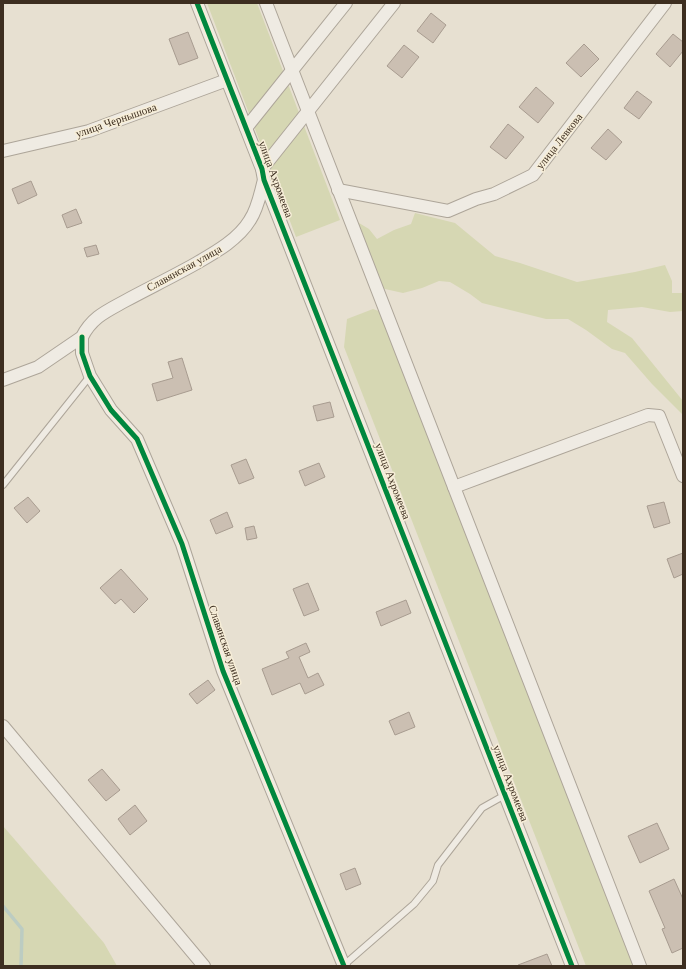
<svg xmlns="http://www.w3.org/2000/svg" width="686" height="969" font-family="Georgia,serif">
<style>
.green{fill:#d6d7b3}
.lines{fill:none;stroke-linecap:round;stroke-linejoin:round}
.stream{stroke:#bcccc2;stroke-width:3.5}
.building{fill:#cbbfb2;stroke:#a89c90}
.lane-casing{stroke:#ada599;stroke-width:8}
.street-casing{stroke:#ada599;stroke-width:14}
.lane{stroke:#efebe3;stroke-width:6}
.street{stroke:#efebe3;stroke-width:12}
.cycleway-casing{stroke:#f7eed8;stroke-width:8}
.cycleway{stroke:#00873e;stroke-width:5}
.labels{text-anchor:middle;dominant-baseline:central;stroke-width:3;stroke-linejoin:round;paint-order:stroke}
.street-label{font-size:11px;fill:#3d2e20;stroke:#f7eed8}
</style>
<rect width="100%" height="100%" fill="#e7e0d1"/>
<g class="green">
<polygon points="207,3 257,3 340,220 296,237"/>
<polygon points="415,213 455,223 495,256 520,263 577,282 635,272 665,265 672,281 672,293 683,293 683,311 670,312 642,307 608,310 607,322 632,338 683,401 683,415 652,384 625,353 612,349 586,330 568,319 546,319 482,303 470,294 450,282 439,281 422,288 403,293 385,289 380,286 354,220 369,229 377,239 394,230 411,224"/>
<polygon points="373,309 390,315 639,966 586,966 344,347 347,319"/>
<polygon points="3,826 104,943 117,966 3,966"/>
</g>
<g class="lines">
<polyline class="stream" points="3,906 22,929 21,966"/>
</g>
<g class="building">
<polygon points="431,13 446,25 433,43 417,31"/>
<polygon points="188,32 198,58 179,65 169,39"/>
<polygon points="673,34 683,42 683,51 670,67 656,54"/>
<polygon points="584,44 599,59 581,77 566,63"/>
<polygon points="404,45 419,57 402,78 387,66"/>
<polygon points="536,87 554,103 538,123 519,107"/>
<polygon points="637,91 652,102 639,119 624,108"/>
<polygon points="508,124 524,137 506,159 490,147"/>
<polygon points="608,129 622,142 606,160 591,148"/>
<polygon points="31,181 37,195 18,204 12,189"/>
<polygon points="76,209 82,223 67,228 62,215"/>
<polygon points="96,245 99,254 87,257 84,248"/>
<polygon points="182,358 192,390 157,401 152,384 173,378 168,362"/>
<polygon points="330,402 334,417 317,421 313,406"/>
<polygon points="246,459 254,478 239,484 231,465"/>
<polygon points="319,463 325,477 305,486 299,471"/>
<polygon points="28,497 40,511 27,523 14,508"/>
<polygon points="664,502 670,523 654,528 647,506"/>
<polygon points="227,512 233,527 216,534 210,520"/>
<polygon points="254,526 257,538 247,540 245,528"/>
<polygon points="683,553 683,574 674,578 667,559"/>
<polygon points="121,569 148,599 134,613 121,599 115,604 100,588"/>
<polygon points="308,583 319,610 304,616 293,589"/>
<polygon points="406,600 411,613 381,626 376,612"/>
<polygon points="306,643 310,652 299,657 308,678 318,673 324,685 305,694 300,683 272,695 262,669 289,658 286,652"/>
<polygon points="208,680 215,690 197,704 189,694"/>
<polygon points="409,712 415,727 395,735 389,721"/>
<polygon points="102,769 120,790 106,801 88,780"/>
<polygon points="135,805 147,821 130,835 118,819"/>
<polygon points="657,823 669,849 640,863 628,836"/>
<polygon points="355,868 361,884 346,890 340,874"/>
<polygon points="674,879 683,899 683,948 672,953 662,929 665,928 649,891"/>
<polygon points="547,954 552,966 518,966 518,965"/>
</g>
<g class="lines">
<g class="lane-casing">
<g id="lane">
<polyline points="3,485 90,376"/>
<polyline points="344,965 414,904 433,881 438,865 482,808 505,795"/>
</g>
</g>
<g class="street-casing">
<g id="street">
<polyline points="197,3 262,169 264,180 572,966"/>
<polyline points="266,3 640,966"/>
<polyline points="246,128 346,3"/>
<polyline points="3,151 89,131 227,80"/>
<polyline points="262,169 394,3"/>
<polyline points="338,190 448,211 476,199 494,194 533,175 665,3"/>
<polyline points="82,337 82,353 90,376 111,410 137,439 182,544 223,671 344,966"/>
<path d="M3,380L38,367L82,337C92,317 107,311 125,301C149,288 172,277 195,264C214,253 238,240 250,220C258,208 260,194 264,180"/>
<polyline points="454,487 648,415 659,416 683,476"/>
<polyline points="3,726 204,966"/>
</g>
</g>
<use href="#lane" class="lane"/>
<use href="#street" class="street"/>
<g class="cycleway-casing">
<g id="cycleway">
<polyline points="197,3 262,169 264,180 572,966"/>
<polyline points="82,337 82,353 90,376 111,410 137,439 182,544 223,671 344,966"/>
</g>
</g>
<use href="#cycleway" class="cycleway"/>
</g>
<g class="labels">
<g class="street-label">
<text transform="translate(116 120) rotate(-19)">улица Чернышова</text>
<text transform="translate(559 141) rotate(-52)">улица Левкова</text>
<text transform="translate(276 179) rotate(70)">улица Ахромеева</text>
<text transform="translate(184 268) rotate(-29)">Славянская улица</text>
<text transform="translate(393 481) rotate(69)">улица Ахромеева</text>
<text transform="translate(226 645) rotate(71)">Славянская улица</text>
<text transform="translate(511 783) rotate(69)">улица Ахромеева</text>
</g>
</g>
<rect width="686" height="969" fill="none" stroke="#3d2e20" stroke-width="8"/>
</svg>
